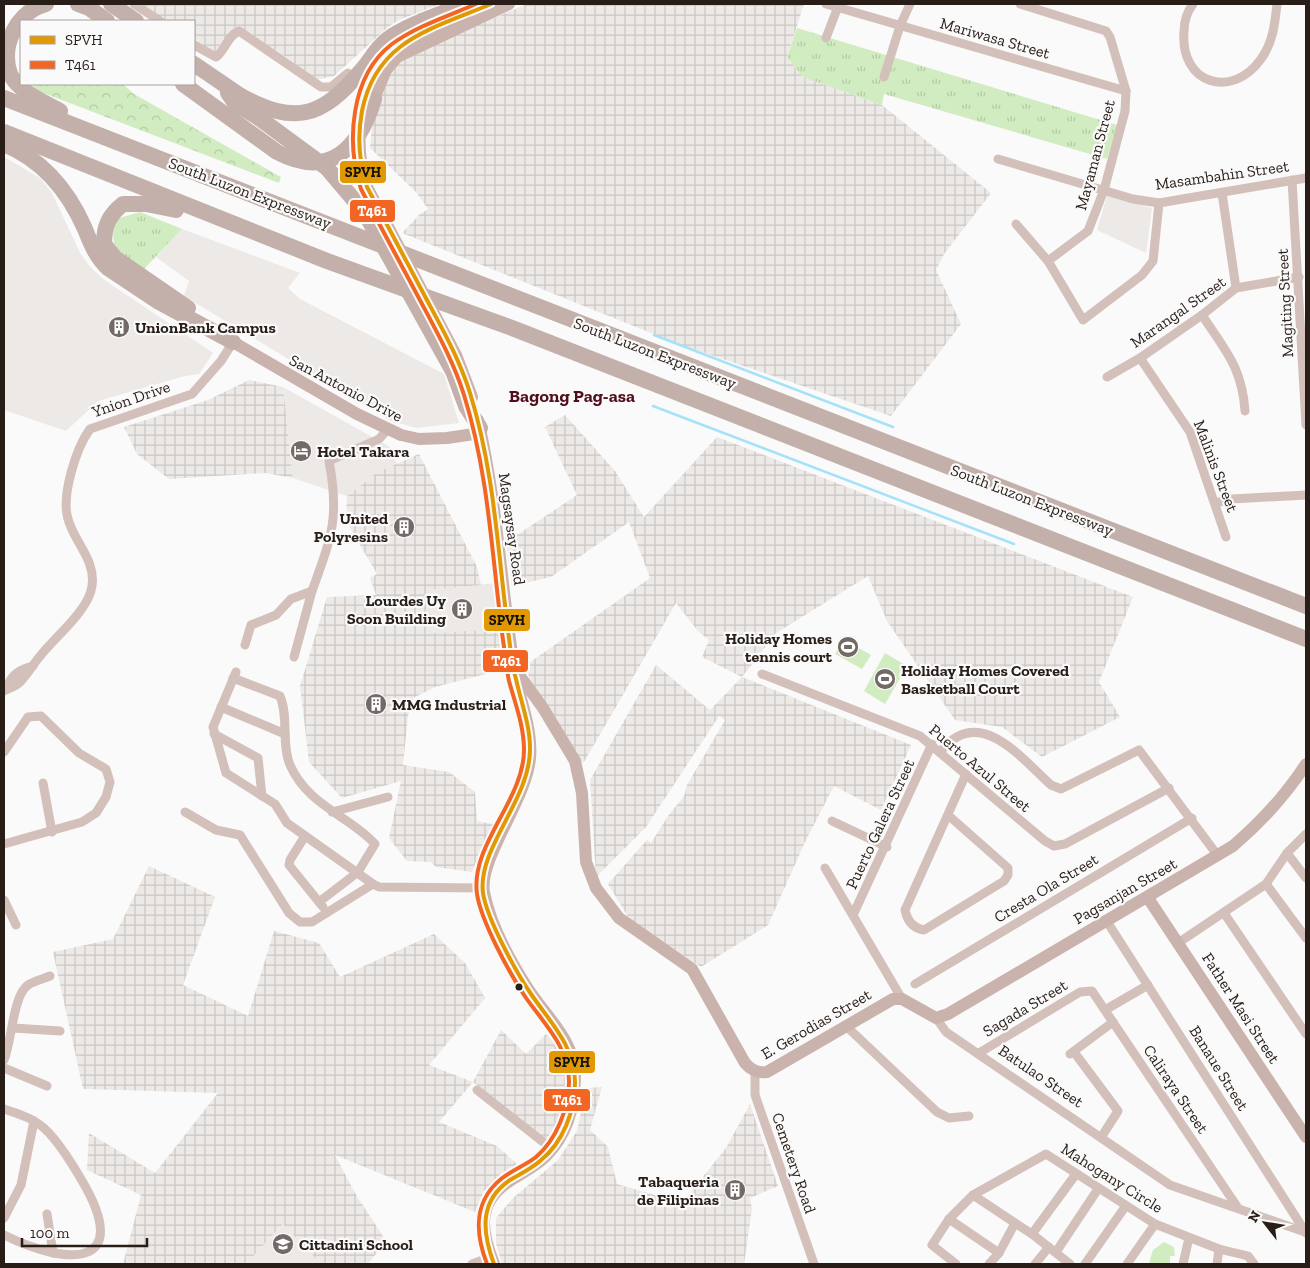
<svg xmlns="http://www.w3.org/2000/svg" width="1310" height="1268" font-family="'Zilla Slab',serif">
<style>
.built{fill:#ece9e6}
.industrial{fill:url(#industrial-grid)}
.grass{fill:url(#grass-tufts)}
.forest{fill:url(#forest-crowns)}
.park{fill:#d1ecc0}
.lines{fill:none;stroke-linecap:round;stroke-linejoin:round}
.stream{stroke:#a5e2fa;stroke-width:2.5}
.street{stroke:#d3c0ba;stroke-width:9}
.secondary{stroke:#cab3ad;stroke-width:12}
.highway{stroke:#c4b0aa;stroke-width:16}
.secondary-bridge{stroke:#cab3ad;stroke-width:12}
.highway-bridge{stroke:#c4b0aa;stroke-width:16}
.bus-1-casing{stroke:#fafafa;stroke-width:8}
.bus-2-casing{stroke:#fafafa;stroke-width:8}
.bus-1{stroke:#e29802;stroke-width:4}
.bus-2{stroke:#f26522;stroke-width:4}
.bus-dot{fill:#281d17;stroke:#fafafa;stroke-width:2}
.labels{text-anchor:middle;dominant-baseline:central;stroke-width:4.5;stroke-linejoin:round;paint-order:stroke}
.street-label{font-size:16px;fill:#281d17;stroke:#fafafa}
.poi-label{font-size:16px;font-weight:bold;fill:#281d17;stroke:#fafafa;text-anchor:start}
.neighbourhood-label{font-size:18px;font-weight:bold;fill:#520d1c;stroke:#fafafa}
.line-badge{stroke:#fafafa;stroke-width:2}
.badge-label{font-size:14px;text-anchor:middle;font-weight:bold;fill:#fff}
.pale-badge-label{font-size:14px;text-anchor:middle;font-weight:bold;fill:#111}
</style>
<defs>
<pattern id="industrial-grid" width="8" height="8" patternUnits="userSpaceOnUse" patternTransform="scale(1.25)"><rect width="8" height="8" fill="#ece9e6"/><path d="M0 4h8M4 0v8" fill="none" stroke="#cac7c5"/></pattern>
<pattern id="grass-tufts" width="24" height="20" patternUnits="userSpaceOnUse" patternTransform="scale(1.25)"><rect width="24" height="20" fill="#d1ecc0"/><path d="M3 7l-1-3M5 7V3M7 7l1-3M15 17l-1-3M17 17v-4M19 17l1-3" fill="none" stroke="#b3caa4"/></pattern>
<pattern id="forest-crowns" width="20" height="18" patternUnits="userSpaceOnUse" patternTransform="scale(1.25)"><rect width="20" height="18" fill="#d1ecc0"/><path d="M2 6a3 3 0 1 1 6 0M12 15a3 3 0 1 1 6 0" fill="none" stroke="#b3caa4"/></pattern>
</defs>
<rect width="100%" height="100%" fill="#fafafa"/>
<g class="built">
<polygon points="4,157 40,178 52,193 80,253 90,267 103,279 213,353 199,374 185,376 98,401 66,431 4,410"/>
<polygon points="1107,196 1152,208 1146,253 1097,230"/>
<polygon points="182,229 300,273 288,288 300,299 444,374 459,423 416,428 391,421 184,296 189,281 156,257"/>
<polygon points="283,387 390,447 397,464 378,472 347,496 293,478"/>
<polygon points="497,583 500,629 434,634 429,590"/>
<polygon points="283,1224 321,1264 246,1264"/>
</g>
<g class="industrial">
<polygon points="137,4 440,4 399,20 388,27 334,76 311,81 291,60 236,27 216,53 203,48 194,40 194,21 166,21"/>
<polygon points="527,4 804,4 787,57 803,77 882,105 991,193 944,254 936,270 961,324 891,416 676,343 402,233 420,214 428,209 416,192 370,148 373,117 385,80 405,56"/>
<polygon points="249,380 283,387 293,478 266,473 169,479 137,454 124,427 208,400"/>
<polygon points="565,415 615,471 644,517 717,437 1133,597 1099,682 1120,717 1042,757 1002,727 955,720 887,621 868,576 776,633 742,677 911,745 881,810 834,786 805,842 768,925 701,967 630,920 608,884 647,840 651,843 668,816 684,796 687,785 725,720 719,716 646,827 596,877 590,780 656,665 710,710 742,677 702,657 709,640 698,631 676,603 584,762 579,762 530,681 526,665 650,578 629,522 551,577 512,586 505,536 517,535 577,495 545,427"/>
<polygon points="419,454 477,567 481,585 429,590 434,633 500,629 509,668 435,687 413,698 408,716 403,765 449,772 475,792 477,821 498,825 478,856 472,872 436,867 431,862 407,861 389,838 401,781 342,798 309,762 300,686 327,597 376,595 370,578 377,574 346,521 347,496 378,472"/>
<polygon points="149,866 215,897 183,985 248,1016 274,931 319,943 340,977 434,934 465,963 485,998 429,1065 473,1082 501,1030 526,1054 546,1034 563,1051 568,1067 568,1087 557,1125 548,1141 473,1082 439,1122 497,1146 517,1164 484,1191 475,1212 335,1155 355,1193 386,1241 368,1264 321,1264 283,1224 246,1264 123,1264 141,1195 87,1170 89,1133 155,1173 218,1093 83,1089 53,952 113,939"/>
<polygon points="602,1087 590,1130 608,1147 617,1184 682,1203 726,1148 750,1104 778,1186 750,1198 752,1209 744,1264 502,1264 496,1243 496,1218 513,1198 558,1160 577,1131 586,1088"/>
</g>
<g class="grass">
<polygon points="797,28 1117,125 1107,159 884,94 882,105 803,77 787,57"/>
<path d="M140,212L182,229L143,270C123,257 103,244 119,218Z"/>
</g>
<polygon class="forest" points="31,84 123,84 134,94 281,177 279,183 38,91"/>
<g class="park">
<polygon points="843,639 871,655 862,669 835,654"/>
<polygon points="885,653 907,666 885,704 864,691"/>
<polygon points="1164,1242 1174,1247 1175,1256 1170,1256 1170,1264 1149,1263 1153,1250"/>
</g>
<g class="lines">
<g class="stream">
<polyline points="654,335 893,427"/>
<polyline points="653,406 1014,544"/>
</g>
<g class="street">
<polyline points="134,4 160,21"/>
<polyline points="826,4 1126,91"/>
<polyline points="1020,4 1106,31 1110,37 1126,91 1125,111 1104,190 1088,231 1048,261 1083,320 1142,275 1153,261 1159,203"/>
<path d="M1193,4C1186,13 1184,21 1184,32C1180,84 1232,100 1261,59C1273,43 1275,23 1277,4"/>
<polyline points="826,38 839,4"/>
<path d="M194,45L216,57C225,51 227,36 239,31L321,87H331L348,73"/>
<polyline points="884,77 900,26 910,4"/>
<polyline points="998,159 1133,199 1159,203 1306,178"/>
<polyline points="1292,180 1306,425"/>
<polyline points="1222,193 1236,288"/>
<polyline points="1016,224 1048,261"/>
<path d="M1202,315C1225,350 1242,367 1245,411"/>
<polyline points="1140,358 1190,432 1226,537"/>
<polyline points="1107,377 1140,358 1202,315 1236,288 1299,277"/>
<polyline points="1215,503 1232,499 1306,495"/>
<path d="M312,591C331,538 340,519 329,461L379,439L387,430"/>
<polyline points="245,645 251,625 276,615 291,599 312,591 294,657"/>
<polyline points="236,672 213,727 226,773 275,804 287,823 373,884 379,887 483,888"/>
<polyline points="762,674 920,736 1045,841 1054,846 1065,844 1169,788"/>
<path d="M233,678L280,696C289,717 281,744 290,765C308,806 350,816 375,844L358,872L319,902"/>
<path d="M5,690C12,675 17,670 33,666"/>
<path d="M4,691C9,688 15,687 20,682C28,674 33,664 41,655C56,636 89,610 92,586C96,560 74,542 68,519C61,496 76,448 90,429L192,394L221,361L233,342"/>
<polyline points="221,707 285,734"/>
<polyline points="214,734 258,758 262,796"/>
<path d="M941,751C979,704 1020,757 1051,785L1061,789L1139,750L1218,856"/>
<polyline points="4,752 28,717 41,716 79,753 106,769 110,782 106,797 96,813 82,822 4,844"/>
<polyline points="43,783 52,832"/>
<polyline points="185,812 216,830 240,835 289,913 300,922 312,922 373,884"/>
<polyline points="332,812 388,797"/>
<path d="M948,815L1008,868V875L1004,881L924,930C913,928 907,920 905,910L966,774"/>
<polyline points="832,821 887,847"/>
<polyline points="305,836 290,860 289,865 323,907"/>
<polyline points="1287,853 1306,878"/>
<polyline points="825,868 902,999"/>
<polyline points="1266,884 1306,938"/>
<polyline points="4,900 16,925"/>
<polyline points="1224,913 1306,1034"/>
<polyline points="853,915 932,744"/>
<polyline points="1106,920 1306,1233"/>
<polyline points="1178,943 1266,884 1287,853 1306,834"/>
<polyline points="915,984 1192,818"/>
<polyline points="1105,1010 1148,985"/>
<polyline points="936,1018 946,1032 1170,1185 1305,1232"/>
<polyline points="846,1026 937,1112 949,1118 969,1116"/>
<polyline points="13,1028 60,1031"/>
<polyline points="1074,1052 1118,1111 1102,1136"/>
<polyline points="979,1053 1080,992 1092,991 1238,1208"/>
<polyline points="1070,1054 1113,1022"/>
<path d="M4,1060C12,1041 13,995 28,985C34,981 43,979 50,976"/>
<polyline points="4,1068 47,1086"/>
<polyline points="755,1071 755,1095 814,1264"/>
<polyline points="477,1090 552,1149"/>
<path d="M4,1109C19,1114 33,1118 45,1129C59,1142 71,1162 81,1179C134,1268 69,1267 4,1235"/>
<polyline points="973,1195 1015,1223"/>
<polyline points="47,1214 53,1253"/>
<polyline points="4,1218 21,1185 34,1121"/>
<polyline points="949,1219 999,1253"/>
<polyline points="1032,1234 1076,1174"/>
<polyline points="1056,1252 1098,1189"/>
<polyline points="472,1264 491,1257"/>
<polyline points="956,1264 932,1245 949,1219 973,1195 1046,1154 1155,1224 1219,1249 1248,1256 1254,1264"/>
<polyline points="989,1264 999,1253 1015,1223 1032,1234 1070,1264"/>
<polyline points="1035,1264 1049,1247"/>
<polyline points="1085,1264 1125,1207"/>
<polyline points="1127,1264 1155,1224"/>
<polyline points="1183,1264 1189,1238"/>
<polyline points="1217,1264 1219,1249"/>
</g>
<g class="secondary">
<polyline points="374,99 386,70 397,57 509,4"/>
<polyline points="233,342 357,414 401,435 419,439 447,438 481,433"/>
<path d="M478,420C497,501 501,585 514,667C518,697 533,727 530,758C527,798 478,860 484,892C490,924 508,957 525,984C542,1013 576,1040 575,1076C575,1106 567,1135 546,1156C535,1167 520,1174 508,1182C475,1204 482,1234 494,1264"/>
<path d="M514,668L543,708L575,761L582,793L586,862L596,888L619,918L692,969L745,1063C751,1070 757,1073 767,1072L893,999H902L936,1018L948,1014L1233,846C1261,822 1286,795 1306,764"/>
<polyline points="1148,898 1306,1137"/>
</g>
<g class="highway">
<path d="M46,4C17,12 0,45 10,74C19,92 44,102 60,111"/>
<polyline points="78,4 89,8 107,21"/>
<polyline points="111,4 136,21"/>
<polyline points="422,21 465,4"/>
<polyline points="194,64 241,96"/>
<path d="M183,84L277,152C330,180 360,147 374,99"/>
<polyline points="228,93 235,103 259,118"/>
<polyline points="4,98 1306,606"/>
<polyline points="4,132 327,261 512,328 1306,639"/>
<path d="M4,144C43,160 68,190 85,229C91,244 96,257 108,268L159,302L233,342"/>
<path d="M176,210L146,204H123C109,215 104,226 104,244L115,258L188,308"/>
<polyline points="466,406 480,428"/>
</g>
<path class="secondary-bridge" d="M472,397L456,355L367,187C354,148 356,83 390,53C413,32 448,23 476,10"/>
<g class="highway-bridge">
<path d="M241,96C295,125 321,118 361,71C371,60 376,48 388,39C398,31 411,26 422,21"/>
<polyline points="259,118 327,168 365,213 453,371 466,406"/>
</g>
<g class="bus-1-casing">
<path id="bus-1" d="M491,4C432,29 376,40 362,111C357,137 359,162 367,187C387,225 408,264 428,302C444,332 460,361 470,393C495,473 498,556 509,638C511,652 512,666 516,679C521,702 530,725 530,748C531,799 477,848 483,893C487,919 516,972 531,994C550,1022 575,1046 575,1082C575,1111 563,1143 540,1161C531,1169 520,1174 510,1180C479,1201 482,1232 494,1264"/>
</g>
<g class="bus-2-casing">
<path id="bus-2" d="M476,4C448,16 417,26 392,44C350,76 346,143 361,189C381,228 402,266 422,304C438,334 454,363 464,395C489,475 492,558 503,640C505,653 506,667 509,681C515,703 524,726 524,750C524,800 470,845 477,894C481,921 509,972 524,995C543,1023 570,1047 569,1083C568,1109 557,1139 536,1157C526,1165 512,1170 501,1179C473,1202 475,1233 487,1264"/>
</g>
<use href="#bus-1" class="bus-1"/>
<use href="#bus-2" class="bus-2"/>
</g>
<defs>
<g id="building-disc" transform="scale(1.125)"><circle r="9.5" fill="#726a66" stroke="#fafafa"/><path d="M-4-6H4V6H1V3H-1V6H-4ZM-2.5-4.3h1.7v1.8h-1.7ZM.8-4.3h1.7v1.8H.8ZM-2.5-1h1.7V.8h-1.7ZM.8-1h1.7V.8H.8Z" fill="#fff"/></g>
<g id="hotel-disc" transform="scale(1.125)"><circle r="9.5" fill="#726a66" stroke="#fafafa"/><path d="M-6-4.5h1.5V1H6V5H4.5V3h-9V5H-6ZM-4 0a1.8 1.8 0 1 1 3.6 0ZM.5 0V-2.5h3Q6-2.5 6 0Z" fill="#fff"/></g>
<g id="stadium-disc" transform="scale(1.125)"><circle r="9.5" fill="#726a66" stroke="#fafafa"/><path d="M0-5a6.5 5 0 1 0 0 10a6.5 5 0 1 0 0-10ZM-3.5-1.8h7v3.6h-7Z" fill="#fff"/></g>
<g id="school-disc" transform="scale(1.125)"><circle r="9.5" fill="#726a66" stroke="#fafafa"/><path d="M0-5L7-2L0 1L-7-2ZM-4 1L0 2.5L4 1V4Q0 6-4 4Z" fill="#fff"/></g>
</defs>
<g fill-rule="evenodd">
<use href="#building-disc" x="119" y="327"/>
<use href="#hotel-disc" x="301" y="451"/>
<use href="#building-disc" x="404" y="527"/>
<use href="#building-disc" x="462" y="609"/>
<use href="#stadium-disc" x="848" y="647"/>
<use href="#stadium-disc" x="885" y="679"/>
<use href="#building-disc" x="376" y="704"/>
<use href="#building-disc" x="735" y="1190"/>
<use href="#school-disc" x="283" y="1244"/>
</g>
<circle class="bus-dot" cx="519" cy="987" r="4.5"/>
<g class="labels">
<g class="street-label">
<text transform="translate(995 38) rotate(16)">Mariwasa Street</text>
<text transform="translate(1095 155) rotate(-75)">Mayaman Street</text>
<text transform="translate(1222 175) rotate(-8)">Masambahin Street</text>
<text transform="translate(250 193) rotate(21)">South Luzon Expressway</text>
<text transform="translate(1285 303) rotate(-93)">Magiting Street</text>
<text transform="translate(1178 312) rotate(-35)">Marangal Street</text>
<text transform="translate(655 353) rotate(21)">South Luzon Expressway</text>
<text transform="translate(346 388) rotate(28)">San Antonio Drive</text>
<text transform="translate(131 399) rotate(-19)">Ynion Drive</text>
<text transform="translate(1216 466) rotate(69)">Malinis Street</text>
<text transform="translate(1032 500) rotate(21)">South Luzon Expressway</text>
<text transform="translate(512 529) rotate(82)">Magsaysay Road</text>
<text transform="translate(980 768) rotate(40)">Puerto Azul Street</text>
<text transform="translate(880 824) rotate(-65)">Puerto Galera Street</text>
<text transform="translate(1046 888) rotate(-31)">Cresta Ola Street</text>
<text transform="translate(1125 891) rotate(-30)">Pagsanjan Street</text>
<text transform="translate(1025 1008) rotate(-31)">Sagada Street</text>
<text transform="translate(1241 1008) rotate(57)">Father Masi Street</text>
<text transform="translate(816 1024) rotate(-30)">E. Gerodias Street</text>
<text transform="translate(1219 1068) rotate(58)">Banaue Street</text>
<text transform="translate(1041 1076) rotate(34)">Batulao Street</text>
<text transform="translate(1176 1089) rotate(56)">Caliraya Street</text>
<text transform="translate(794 1163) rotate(71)">Cemetery Road</text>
<text transform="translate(1112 1178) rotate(32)">Mahogany Circle</text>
</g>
<g class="poi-label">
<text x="135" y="327">UnionBank Campus</text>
<text x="317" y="451">Hotel Takara</text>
<text x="388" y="518" text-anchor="end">United<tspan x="388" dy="18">Polyresins</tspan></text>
<text x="446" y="600" text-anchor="end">Lourdes Uy<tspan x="446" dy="18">Soon Building</tspan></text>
<text x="832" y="638" text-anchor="end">Holiday Homes<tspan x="832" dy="18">tennis court</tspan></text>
<text x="901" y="670">Holiday Homes Covered<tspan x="901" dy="18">Basketball Court</tspan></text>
<text x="392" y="704">MMG Industrial</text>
<text x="719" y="1181" text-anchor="end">Tabaqueria<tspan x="719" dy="18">de Filipinas</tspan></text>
<text x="299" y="1244">Cittadini School</text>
</g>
<g class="neighbourhood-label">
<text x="572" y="396">Bagong Pag-asa</text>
</g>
</g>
<g class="line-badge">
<rect x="339" y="160" width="48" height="24" rx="5" fill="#e29802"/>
<rect x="349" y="199" width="47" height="24" rx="5" fill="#f26522"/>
<rect x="483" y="608" width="48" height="24" rx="5" fill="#e29802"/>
<rect x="482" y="649" width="47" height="24" rx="5" fill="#f26522"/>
<rect x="548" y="1050" width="48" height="24" rx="5" fill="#e29802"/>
<rect x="543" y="1088" width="48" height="24" rx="5" fill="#f26522"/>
</g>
<g class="badge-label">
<text x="372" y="216">T461</text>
<text x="506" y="666">T461</text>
<text x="567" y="1105">T461</text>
</g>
<g class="pale-badge-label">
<text x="363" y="177">SPVH</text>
<text x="507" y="625">SPVH</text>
<text x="572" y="1067">SPVH</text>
</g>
<rect width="1310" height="1268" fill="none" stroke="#281d17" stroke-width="10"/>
<rect x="20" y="20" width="175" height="65" fill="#fafafa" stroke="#a6a29f"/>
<rect x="30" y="36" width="25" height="8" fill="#e29802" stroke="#a6a29f"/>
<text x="65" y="45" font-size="15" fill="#281d17">SPVH</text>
<rect x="30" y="61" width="25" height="8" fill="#f26522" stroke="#a6a29f"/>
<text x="65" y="70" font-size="15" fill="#281d17">T461</text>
<g transform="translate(1265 1223) rotate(301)" stroke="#fafafa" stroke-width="4" paint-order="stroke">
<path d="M0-4L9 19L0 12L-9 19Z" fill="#281d17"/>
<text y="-8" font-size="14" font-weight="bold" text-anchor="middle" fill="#281d17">N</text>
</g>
<path d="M22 1238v8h125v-8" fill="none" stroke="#281d17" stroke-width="2.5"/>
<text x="30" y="1238" font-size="15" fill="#281d17" stroke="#fafafa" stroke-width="4" paint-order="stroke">100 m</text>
</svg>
